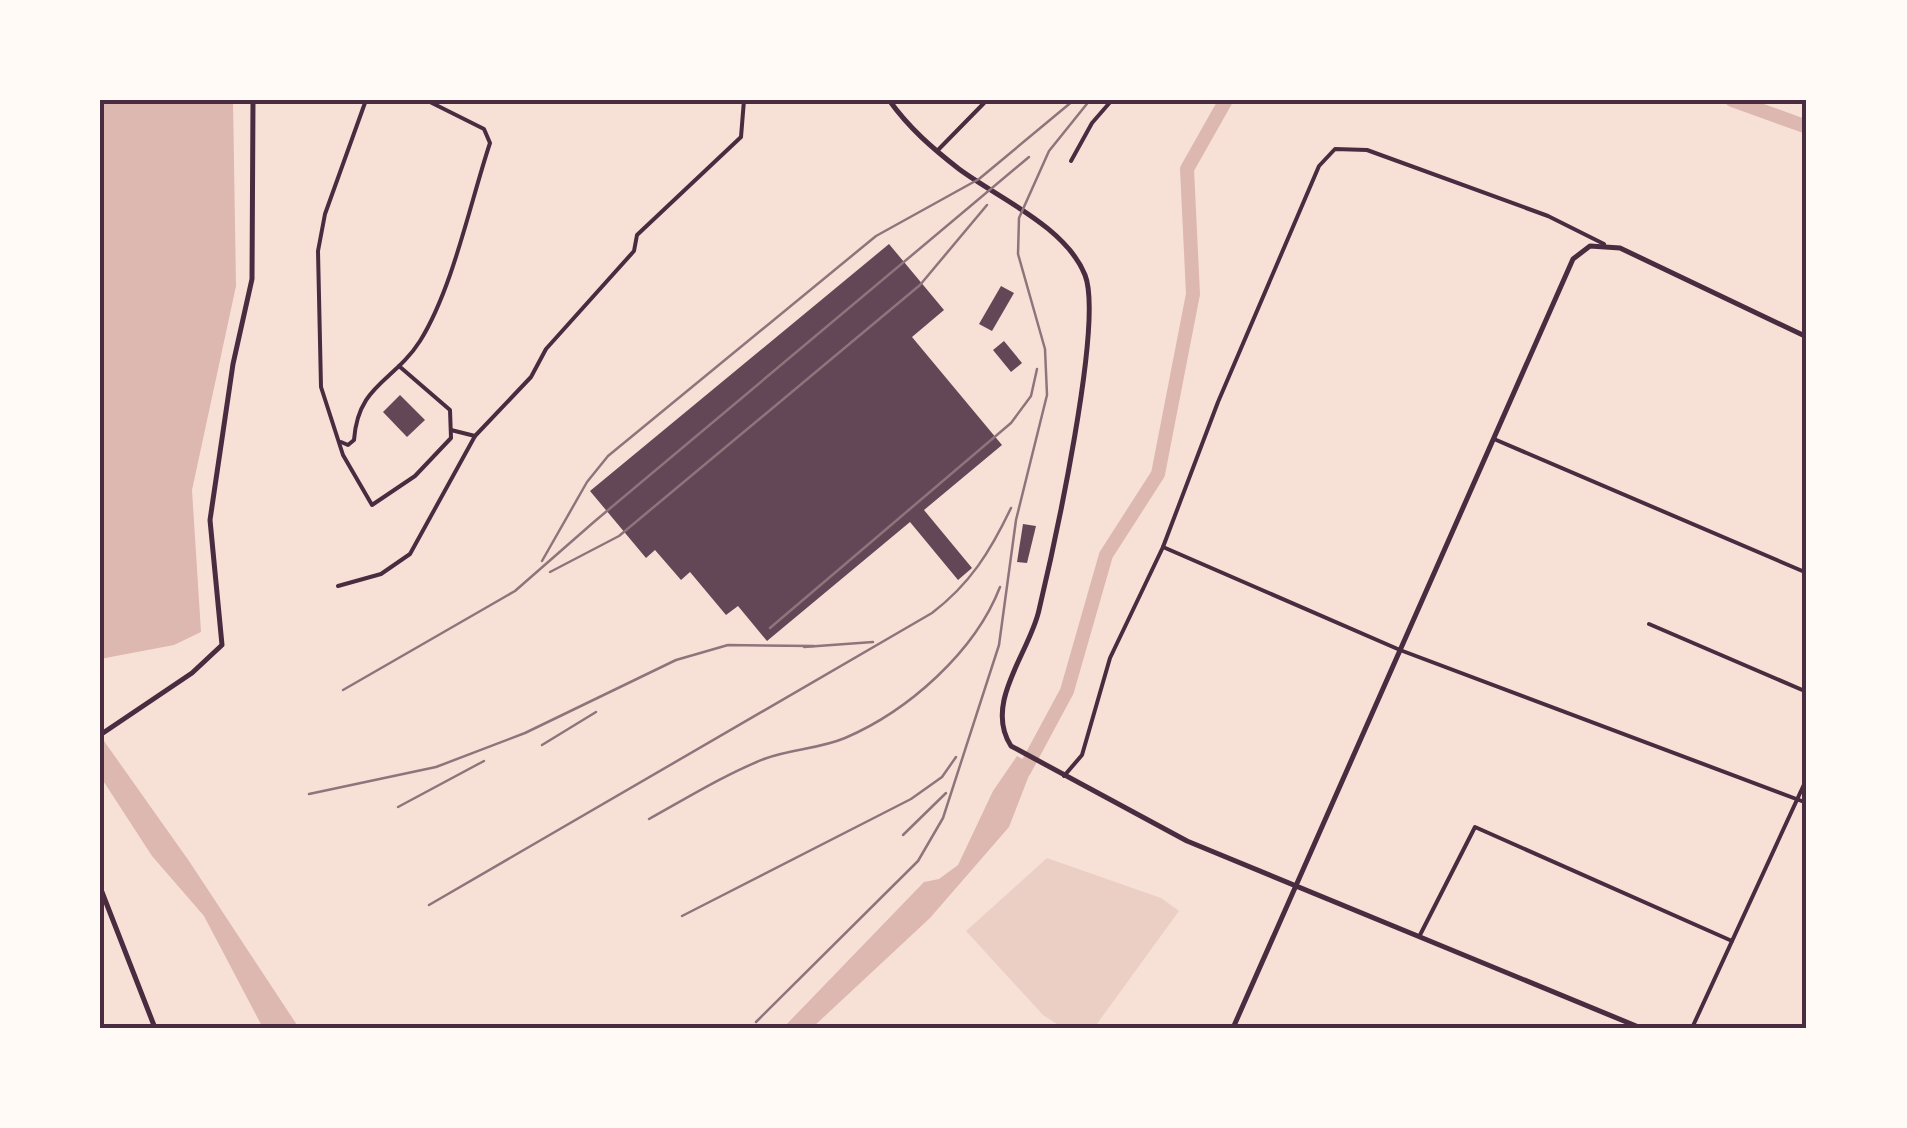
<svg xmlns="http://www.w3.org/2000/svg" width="1907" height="1128" font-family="Lora,serif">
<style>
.green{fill:#ebcfc5}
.water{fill:#dcb8b0}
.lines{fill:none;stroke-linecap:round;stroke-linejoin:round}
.river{stroke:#dcb8b0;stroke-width:14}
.building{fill:#644757}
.minor{stroke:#4a2c40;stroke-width:4}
.tertiary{stroke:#4a2c40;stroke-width:5}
.secondary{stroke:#4a2c40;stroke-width:5}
.rail{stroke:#8f747c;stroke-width:2.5}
.neatline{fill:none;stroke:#4a2c40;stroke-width:4}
</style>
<rect width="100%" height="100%" fill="#f7e1d7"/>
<polygon class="green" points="1047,858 1161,898 1179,911 1094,1028 1063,1028 1043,1015 966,931"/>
<g class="water">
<polygon points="100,100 233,100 236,286 192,490 201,632 174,645 100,659"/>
<polygon points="104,741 189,861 299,1028 263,1028 204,916 152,856 100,776"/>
<polygon points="1017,756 1033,765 1009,827 930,918 812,1028 783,1028 924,882 939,879 958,865 993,791"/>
</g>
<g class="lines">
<g class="river">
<polyline points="1732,100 1807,127"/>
<polyline points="1024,771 1067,691 1106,555 1158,474 1193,294 1187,169 1226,100"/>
</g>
</g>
<g class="building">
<polygon points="889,244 944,310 912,337 1002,445 924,510 972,568 958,580 910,522 767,641 738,606 726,615 690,572 681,580 655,550 646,558 590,491"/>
<polygon points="1001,286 1014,293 992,331 979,324"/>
<polygon points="1004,341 1022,363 1011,372 993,350"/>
<polygon points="400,395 425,420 407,437 383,412"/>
<polygon points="1023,524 1036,526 1027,563 1017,562"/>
</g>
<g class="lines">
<g class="minor">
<polyline points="366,100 325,214 318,251 321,387 343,455 372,505 415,476 451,438 450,410 399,366"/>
<polyline points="938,150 987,100"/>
<polyline points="1071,161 1092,123 1112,100"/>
<polyline points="451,430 475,436"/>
<polyline points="1494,439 1807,573"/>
<path d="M341,442L348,445L354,440C358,384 394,382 420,341C453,288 470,203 490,143L484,129L426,100"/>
<polyline points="1163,547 1400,650 1807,803"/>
<polyline points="338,586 381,574 410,554 475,436 531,377 546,349 634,251 637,235 741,137 744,100"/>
<polyline points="1649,624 1807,692"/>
<polyline points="1064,776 1082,755 1110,658 1163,547 1218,402 1319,166 1335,149 1367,150 1548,216 1604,244"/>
<polyline points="1420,935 1475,827 1732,941"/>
<polyline points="1692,1028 1807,778"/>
</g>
<g class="tertiary">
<polyline points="100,735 192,673 222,645 210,520 233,364 252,279 253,100"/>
<polyline points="100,887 155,1028"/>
<polyline points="1233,1028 1573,259 1590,246 1620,248 1807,337"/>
</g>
<path class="secondary" d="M889,100C909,128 932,148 959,169C998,198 1066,227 1085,275C1104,322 1053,551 1039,610C1030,652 983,703 1011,746L1187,841L1641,1028"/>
<g class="rail">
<polyline points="542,561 587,482 608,456 876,236 979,179 1074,100"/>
<polyline points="550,572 619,536 920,285 987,205"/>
<polyline points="770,628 1011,423 1031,396 1037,369"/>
<polyline points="804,647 873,642"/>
<polyline points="343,690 515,591 595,521 1029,157"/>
<polyline points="542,745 596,712"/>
<polyline points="309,794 436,767 525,733 676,660 728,645 814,646"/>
<polyline points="398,807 484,761"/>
<path d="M649,819C687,798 724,775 764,759C790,749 819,749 845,738C908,711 975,652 1000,587"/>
<polyline points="903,835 946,793"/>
<path d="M429,905L932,613C970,584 990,552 1011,508"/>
<polyline points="682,916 911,799 942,777 956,757"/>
<polyline points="756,1022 918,861 943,818 999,645 1016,520 1047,395 1045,349 1018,254 1019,218 1049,151 1090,100"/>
</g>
</g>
<rect width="1907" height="1128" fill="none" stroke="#fffaf5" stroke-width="205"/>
<rect x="102" y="102" width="1702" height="924" class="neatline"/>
</svg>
